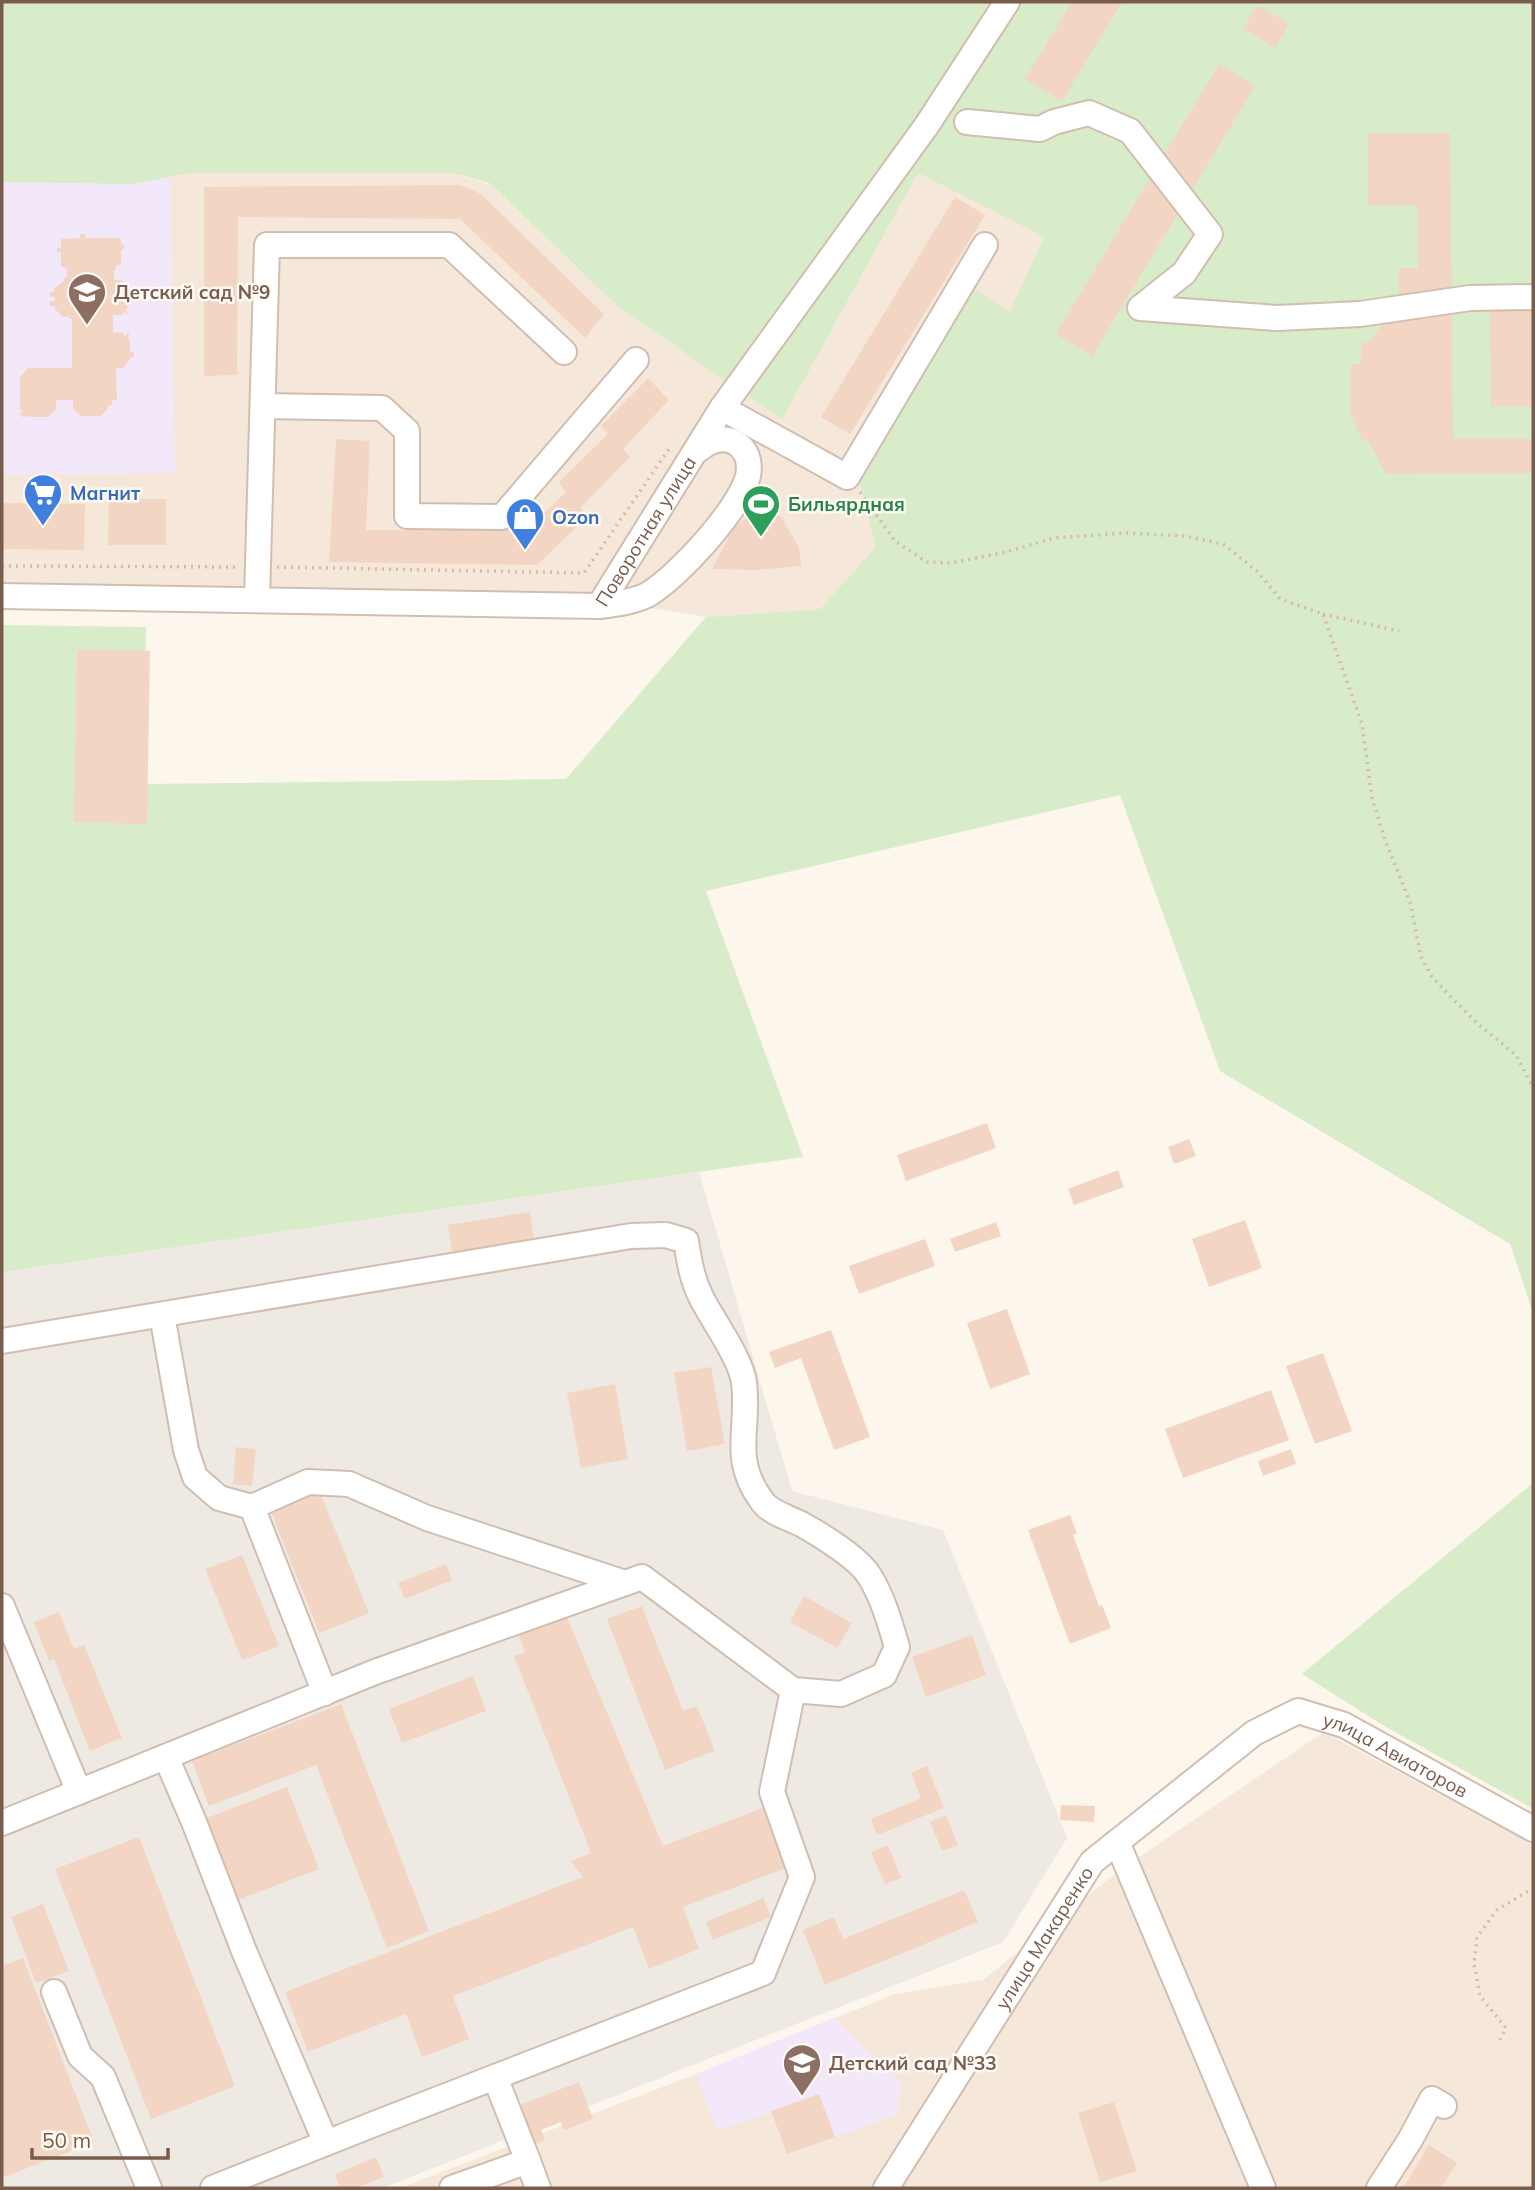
<svg xmlns="http://www.w3.org/2000/svg" width="1535" height="2190" font-family="Mulish,sans-serif">
<style>
.residential{fill:#f5e8da}
.industrial{fill:#efe9e4}
.education{fill:#f3e8fa}
.green{fill:#d8ecc9}
.building{fill:#f3d5c3}
.lines{fill:none;stroke-linecap:round;stroke-linejoin:round}
.minor-casing{stroke:#d1beb0;stroke-width:28}
.path{stroke:#d9b8a5;stroke-width:3.5;stroke-dasharray:2 5;stroke-linecap:butt}
.minor{stroke:#fff;stroke-width:24}
.labels{text-anchor:middle;dominant-baseline:central;stroke-width:5;stroke-linejoin:round;paint-order:stroke}
.education-label{font-size:19px;font-weight:bold;fill:#785e54;stroke:#fffaf3;text-anchor:start}
.shop-label{font-size:19px;font-weight:bold;fill:#366cbe;stroke:#fffaf3;text-anchor:start}
.leisure-label{font-size:19px;font-weight:bold;fill:#27864d;stroke:#fffaf3;text-anchor:start}
.street-label{font-size:19px;fill:#7a5c4d;stroke:#fffaf3}
</style>
<rect width="100%" height="100%" fill="#fdf6ec"/>
<g class="residential">
<polygon points="189,173 453,173 489,184 617,306 782,420 918,173 1044,237 1010,311 973,288 857,473 877,547 820,609 706,617 573,596 2,584 2,182 133,184"/>
<polygon points="1324,1732 1533,1845 1533,2188 400,2188 696,2074 895,1994 983,1980 1117,1872"/>
</g>
<polygon class="industrial" points="699,1172 792,1491 943,1530 1067,1838 1003,1942 383,2188 2,2188 2,1272"/>
<g class="education">
<polygon points="170,177 175,473 2,475 2,179"/>
<polygon points="834,2018 900,2082 898,2114 787,2154 771,2112 717,2131 696,2074"/>
</g>
<g class="green">
<polygon points="2,2 1533,2 1533,1313 1510,1244 1220,1071 1120,795 706,891 803,1157 2,1272 2,625 146,627 143,784 566,779 706,617 820,609 876,547 857,473 973,288 1010,311 1044,237 918,173 782,420 617,306 489,183 453,173 189,173 133,184 2,182"/>
<polygon points="1533,1483 1533,1809 1381,1724 1302,1674"/>
</g>
<g class="building">
<polygon points="1072,2 1122,2 1062,101 1025,79"/>
<polygon points="1258,5 1289,24 1275,48 1243,28"/>
<polygon points="1219,64 1255,86 1092,356 1056,334"/>
<polygon points="1368,133 1450,133 1453,439 1533,439 1533,473 1386,474 1368,440 1362,440 1351,416 1351,364 1361,364 1361,343 1368,343 1399,301 1399,268 1418,268 1417,205 1368,205"/>
<polygon points="460,185 481,194 604,314 585,338 460,219 238,217 237,375 204,376 204,187"/>
<polygon points="955,197 985,215 850,434 821,417"/>
<polygon points="80,234 85,234 85,238 120,238 122,245 124,245 124,249 121,250 121,265 116,265 116,270 114,270 114,280 121,280 129,288 129,296 132,296 132,305 129,305 126,310 129,316 125,312 122,315 113,315 113,333 122,332 125,336 129,332 130,333 127,337 130,340 130,352 134,352 134,357 130,357 130,359 123,368 116,368 117,400 112,400 112,405 108,405 108,408 101,416 81,416 73,409 73,400 56,400 56,409 48,417 29,417 26,415 24,418 20,414 23,411 20,410 20,377 28,368 72,368 72,319 69,319 69,316 63,317 55,309 55,306 50,306 50,301 55,301 55,297 50,297 50,292 54,292 54,289 64,281 64,278 67,277 67,269 61,266 61,252 57,252 57,248 61,248 61,239 80,238"/>
<polygon points="1490,287 1533,287 1533,406 1491,407"/>
<polygon points="648,378 669,400 623,449 630,457 580,508 589,515 537,565 329,562 336,439 370,441 366,530 527,530 566,492 559,482 608,434 601,426"/>
<polygon points="109,499 166,499 166,545 108,545"/>
<polygon points="2,503 85,504 84,550 2,549"/>
<polygon points="761,504 781,517 799,547 801,566 755,570 712,569 733,529"/>
<polygon points="77,650 150,651 147,824 74,822"/>
<polygon points="987,1123 996,1148 906,1181 897,1155"/>
<polygon points="1189,1139 1196,1156 1174,1164 1168,1147"/>
<polygon points="1118,1170 1124,1187 1074,1205 1068,1189"/>
<polygon points="530,1212 534,1241 452,1253 448,1225"/>
<polygon points="1245,1220 1262,1268 1209,1287 1192,1239"/>
<polygon points="996,1222 1001,1236 955,1252 950,1239"/>
<polygon points="925,1239 935,1266 859,1294 849,1266"/>
<polygon points="1007,1309 1030,1374 990,1389 967,1323"/>
<polygon points="831,1330 870,1437 834,1450 801,1358 775,1368 769,1352"/>
<polygon points="1323,1353 1352,1431 1315,1444 1286,1366"/>
<polygon points="711,1367 725,1444 687,1451 674,1373"/>
<polygon points="615,1384 628,1459 581,1468 567,1393"/>
<polygon points="1271,1390 1289,1440 1183,1478 1165,1429"/>
<polygon points="236,1447 256,1449 252,1486 233,1484"/>
<polygon points="1291,1449 1296,1464 1263,1476 1258,1461"/>
<polygon points="319,1490 369,1613 319,1633 270,1509"/>
<polygon points="1070,1515 1077,1534 1073,1535 1099,1606 1102,1605 1111,1628 1070,1644 1028,1530"/>
<polygon points="242,1555 279,1646 242,1660 205,1569"/>
<polygon points="446,1564 452,1580 405,1599 398,1583"/>
<polygon points="804,1596 852,1623 837,1648 790,1622"/>
<polygon points="642,1606 683,1711 697,1706 715,1751 665,1770 607,1619"/>
<polygon points="59,1612 74,1649 84,1645 122,1738 90,1751 54,1659 49,1661 34,1622"/>
<polygon points="566,1615 663,1846 765,1807 788,1867 683,1907 699,1949 649,1969 633,1927 453,1996 469,2039 422,2057 406,2014 308,2052 285,1992 583,1877 570,1861 591,1853 514,1656 525,1652 518,1633"/>
<polygon points="972,1635 986,1675 926,1697 912,1657"/>
<polygon points="473,1676 486,1711 402,1743 389,1709"/>
<polygon points="341,1704 429,1931 387,1948 316,1765 209,1806 192,1761"/>
<polygon points="927,1766 944,1808 877,1835 871,1819 921,1798 911,1773"/>
<polygon points="287,1787 319,1869 230,1903 199,1821"/>
<polygon points="1061,1805 1095,1806 1094,1822 1060,1820"/>
<polygon points="946,1815 958,1845 942,1851 930,1822"/>
<polygon points="139,1837 235,2086 151,2119 55,1869"/>
<polygon points="888,1845 901,1878 885,1884 871,1852"/>
<polygon points="964,1890 978,1922 825,1985 803,1930 834,1917 843,1939"/>
<polygon points="763,1898 771,1917 713,1940 706,1922"/>
<polygon points="43,1904 69,1971 36,1983 11,1917"/>
<polygon points="23,1958 94,2142 2,2178 2,1966"/>
<polygon points="579,2082 593,2119 564,2130 561,2122 541,2130 545,2140 531,2146 515,2107"/>
<polygon points="819,2094 835,2137 787,2154 771,2111"/>
<polygon points="1114,2102 1137,2171 1100,2182 1078,2113"/>
<polygon points="1429,2145 1457,2163 1441,2188 1403,2188"/>
<polygon points="376,2157 384,2177 355,2188 340,2188 335,2174"/>
</g>
<g class="lines">
<g class="minor-casing">
<g id="minor">
<polyline points="967,122 1040,129 1054,122 1089,113 1130,131 1210,234 1184,273 1140,308 1277,318 1360,314 1470,298 1533,297"/>
<polyline points="263,406 382,408 407,431 407,516 502,517 636,360"/>
<polyline points="722,408 847,477 985,245"/>
<path d="M2,596L599,606C615,604 633,602 647,595C677,578 740,509 748,476C753,452 735,432 710,442C706,444 701,448 696,451"/>
<polyline points="257,599 267,245 449,245 564,352"/>
<path id="s1" d="M599,606L722,408L927,125L1007,2"/>
<polyline points="162,1315 186,1450 195,1477 219,1498 252,1507 325,1693"/>
<path d="M2,1341L631,1236L666,1235L686,1241C689,1260 692,1279 701,1297C713,1321 741,1358 744,1383C750,1430 730,1458 762,1501C770,1513 790,1518 803,1525C821,1535 860,1559 870,1577C883,1598 890,1623 897,1647L884,1675L841,1694L793,1690L642,1577L375,1672L2,1823"/>
<polyline points="252,1507 308,1482 349,1484 427,1518 625,1583"/>
<polyline points="2,1606 79,1792"/>
<polyline points="166,1757 194,1822 244,1951 326,2143"/>
<polyline points="1117,1842 1263,2188"/>
<polyline points="54,1992 80,2056 103,2077 149,2188"/>
<polyline points="495,2077 528,2161"/>
<polyline points="213,2188 374,2124 763,1973 802,1877 772,1792 793,1690"/>
<polyline points="452,2188 528,2161 538,2188"/>
<path id="s2" d="M886,2188L1092,1862L1254,1733L1298,1711L1344,1725L1533,1829"/>
<polyline points="1379,2188 1410,2140 1432,2099 1444,2106"/>
</g>
</g>
<g class="path">
<polyline points="860,492 895,541 927,562 951,563 1006,552 1054,538 1125,533 1185,536 1223,544 1258,572 1280,599 1323,614 1362,724 1372,798 1385,840 1410,902 1421,957 1432,977 1449,995 1479,1025 1516,1055 1533,1087"/>
<polyline points="2,566 238,567"/>
<polyline points="277,567 584,573 671,446"/>
<polyline points="1323,614 1399,631"/>
<polyline points="1500,2040 1506,2028 1480,1996 1474,1964 1477,1937 1497,1910 1533,1888"/>
</g>
<use href="#minor" class="minor"/>
</g>
<defs>
<g id="school-pin" transform="scale(2.0125)"><path d="M0 17L-7.5 6A9.5 9.5 0 1 1 7.5 6Z" fill="#8d6e63" stroke="#fffaf3"/><path d="M0-5L7-2L0 1L-7-2ZM-4 1L0 2.5L4 1V4Q0 6-4 4Z" fill="#fff"/></g>
<g id="supermarket-pin" transform="scale(2.0125)"><path d="M0 17L-7.5 6A9.5 9.5 0 1 1 7.5 6Z" fill="#3f7fe0" stroke="#fffaf3"/><path d="M-6-5.5h2.5l.6 2H6L4.5 2H-2.5L-4.4-4H-6ZM-1.5 3.2a1.3 1.3 0 1 0 .1 0ZM3 3.2a1.3 1.3 0 1 0 .1 0Z" fill="#fff"/></g>
<g id="stadium-pin" transform="scale(2.0125)"><path d="M0 17L-7.5 6A9.5 9.5 0 1 1 7.5 6Z" fill="#2e9e5b" stroke="#fffaf3"/><path d="M0-5a6.5 5 0 1 0 0 10a6.5 5 0 1 0 0-10ZM-3.5-1.8h7v3.6h-7Z" fill="#fff"/></g>
<g id="shop-pin" transform="scale(2.0125)"><path d="M0 17L-7.5 6A9.5 9.5 0 1 1 7.5 6Z" fill="#3f7fe0" stroke="#fffaf3"/><path d="M-5-2.5h2.3a2.7 3.5 0 0 1 5.4 0H5L5.5 6h-11ZM-1.5-2.5h3a1.5 2.3 0 0 0-3 0Z" fill="#fff"/></g>
</defs>
<g fill-rule="evenodd">
<use href="#school-pin" x="87" y="292"/>
<use href="#supermarket-pin" x="43" y="493"/>
<use href="#stadium-pin" x="761" y="504"/>
<use href="#shop-pin" x="525" y="517"/>
<use href="#school-pin" x="802" y="2063"/>
</g>
<g class="labels">
<g class="education-label">
<text x="114" y="292">Детский сад №9</text>
<text x="829" y="2063">Детский сад №33</text>
</g>
<g class="shop-label">
<text x="70" y="493">Магнит</text>
<text x="552" y="517">Ozon</text>
</g>
<g class="leisure-label">
<text x="788" y="504">Бильярдная</text>
</g>
<g class="street-label">
<text stroke="none"><textPath href="#s1" startOffset="88">Поворотная улица</textPath></text>
<text stroke="none"><textPath href="#s2" startOffset="749">улица Авиаторов</textPath></text>
<text stroke="none"><textPath href="#s2" startOffset="296">улица Макаренко</textPath></text>
</g>
</g>
<rect width="1535" height="2190" fill="none" stroke="#7a5c4d" stroke-width="7"/>
<path d="M32 2148v10h136v-10" fill="none" stroke="#7a5c4d" stroke-width="3.5"/>
<text x="42" y="2148" font-size="21" fill="#7a5c4d" stroke="#fffaf3" stroke-width="5" paint-order="stroke">50 m</text>
</svg>
